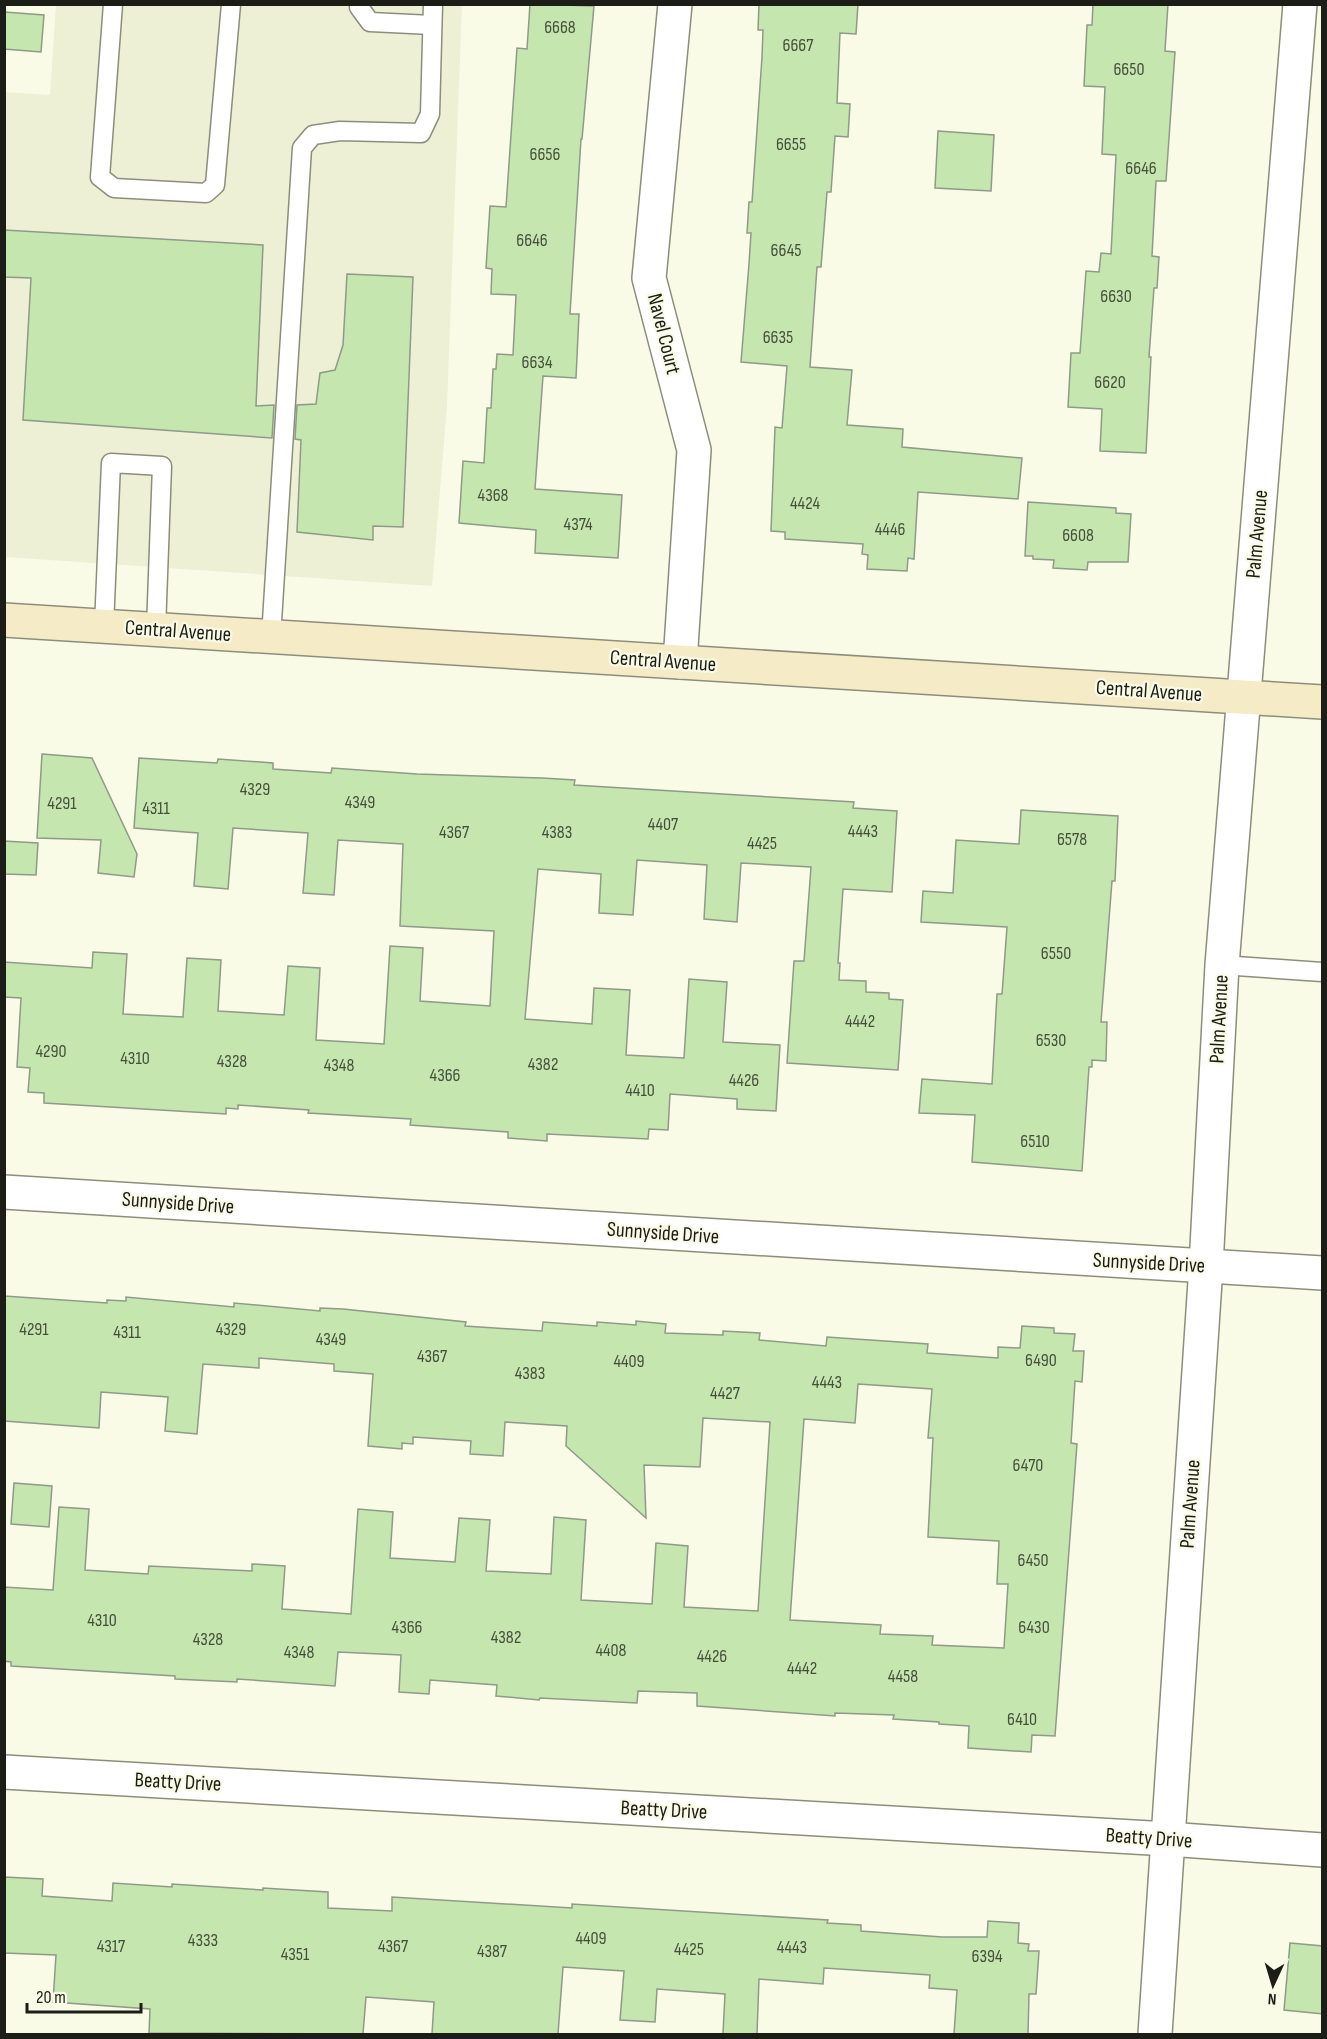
<svg xmlns="http://www.w3.org/2000/svg" width="1327" height="2039" font-family="'Sofia Sans Condensed',sans-serif">
<style>
.built{fill:#edf0d5}
.building{fill:#c5e6af;stroke:#8f9a89;stroke-width:1.5;fill-rule:evenodd}
.lines{fill:none;stroke-linecap:round;stroke-linejoin:round}
.service-casing{stroke:#8c8e7c;stroke-width:21}
.minor-casing{stroke:#8c8e7c;stroke-width:36}
.tertiary-casing{stroke:#8c8e7c;stroke-width:36}
.secondary-casing{stroke:#8c8e7c;stroke-width:36}
.service{stroke:#fff;stroke-width:18}
.minor{stroke:#fff;stroke-width:33}
.tertiary{stroke:#fff;stroke-width:33}
.secondary{stroke:#f5ebc7;stroke-width:33}
.labels{text-anchor:middle;dominant-baseline:central;stroke-width:4.5;stroke-linejoin:round;paint-order:stroke}
.number-label{font-size:18px;fill:#464f3c}
.street-label{font-size:21px;fill:#1c1d16;stroke:#f9fbe7}
</style>
<rect width="100%" height="100%" fill="#f9fbe7"/>
<polygon class="built" points="56,5 462,5 447,406 432,586 5,557 4,92 50,95"/>
<g class="building">
<polygon points="530,4 594,6 582,139 581,139 570,314 579,314 576,378 543,376 535,489 622,495 618,558 535,553 536,530 459,523 463,461 484,463 487,408 491,408 493,369 496,369 497,354 513,355 516,295 491,294 492,269 486,268 490,206 506,207 517,48 527,49"/>
<polygon points="759,4 858,4 856,34 840,33 837,103 850,104 848,137 835,136 831,192 827,192 821,267 817,267 810,367 852,370 847,425 903,429 902,447 1022,458 1018,499 918,492 914,559 908,558 907,571 867,569 868,555 862,554 863,544 785,539 785,532 771,531 775,427 782,428 787,366 741,362 749,264 751,233 747,233 749,202 752,202 762,57 763,30 758,30"/>
<polygon points="1093,4 1168,4 1165,51 1175,52 1166,181 1156,181 1152,256 1159,257 1157,288 1154,288 1149,357 1151,357 1146,453 1100,451 1102,409 1068,407 1071,353 1080,353 1086,271 1099,272 1101,253 1111,254 1116,155 1102,154 1105,87 1084,86 1087,25 1092,25"/>
<polygon points="4,12 44,15 41,52 4,49"/>
<polygon points="938,131 994,135 991,191 935,188"/>
<polygon points="4,230 263,245 256,406 274,405 272,438 23,420 31,278 4,277"/>
<polygon points="347,274 413,277 403,527 373,526 373,540 297,532 301,440 295,439 297,405 316,404 320,373 335,370 343,345"/>
<polygon points="1028,502 1116,508 1116,513 1131,514 1128,562 1088,562 1087,570 1053,568 1054,560 1033,559 1033,556 1025,556"/>
<polygon points="42,754 92,758 137,854 134,877 98,873 101,840 37,838"/>
<polygon points="139,758 217,763 218,759 273,763 273,769 331,773 332,768 417,774 542,778 575,780 574,785 854,802 853,808 897,811 892,892 843,889 838,963 840,963 839,980 866,981 866,992 889,993 889,999 903,1000 898,1070 787,1063 794,961 804,961 811,867 741,863 737,922 704,919 707,865 637,860 633,915 599,913 601,874 538,869 525,1019 592,1024 594,988 630,990 626,1055 684,1058 689,979 727,982 723,1042 780,1045 776,1111 737,1109 737,1099 670,1094 668,1130 649,1129 648,1139 547,1134 547,1141 508,1138 508,1132 410,1125 411,1119 308,1113 309,1110 238,1105 238,1109 226,1108 226,1114 44,1103 44,1093 28,1092 30,1068 17,1067 21,998 4,997 4,962 92,968 93,952 127,954 123,1014 183,1017 187,958 221,960 218,1011 284,1015 288,966 320,968 316,1040 384,1044 390,946 423,948 420,1001 490,1006 494,931 400,926 403,844 338,840 334,895 303,893 308,833 233,828 228,889 194,886 198,833 134,828"/>
<polygon points="1021,810 1118,816 1115,881 1112,881 1101,1022 1107,1022 1106,1061 1092,1060 1092,1067 1089,1067 1082,1171 972,1162 975,1115 919,1113 922,1079 992,1084 997,994 1002,994 1007,927 921,922 923,891 953,893 956,840 1019,844"/>
<polygon points="4,841 38,843 36,875 4,874"/>
<path d="M4,1296L107,1303V1300L126,1301V1297L234,1307V1303L320,1311V1308L343,1309L466,1322L465,1326L542,1331L543,1322L597,1326V1322L636,1325V1321L666,1324L665,1333L723,1335V1331L760,1333L759,1340L826,1346L827,1337L928,1344L927,1353L998,1358V1347L1020,1348L1022,1326L1054,1328V1333L1075,1334L1073,1351H1084L1082,1382L1075,1381L1071,1443L1077,1444L1055,1736L1032,1735L1031,1752L968,1748L969,1726L939,1724V1722L893,1719L894,1715L835,1713V1716L697,1706V1693L638,1691L637,1703L540,1698L539,1700L496,1696L497,1685L430,1680L429,1694L399,1692L401,1655L338,1652L335,1686L237,1679V1682L175,1679V1676L11,1666V1662L4,1661V1587L53,1590L59,1507L89,1509L85,1570L148,1574L149,1566L252,1571V1564L285,1566L282,1609L351,1614L358,1509L393,1512L390,1558L455,1562L459,1518L490,1520L486,1571L551,1574L554,1517L586,1520L581,1600L652,1604L656,1543L688,1546L684,1607L758,1611L770,1422L703,1418L700,1467L644,1465L646,1518L566,1446L567,1426L505,1422L503,1456L470,1454L471,1441L413,1437V1444L402,1443V1449L368,1446L373,1374L334,1371V1364L259,1358V1368L203,1364L197,1434L165,1431L168,1397L101,1392L99,1428L4,1421ZM858,1384L932,1389L928,1438H933L928,1537L999,1541L997,1584H1008L1004,1648L932,1645L933,1636L880,1634L881,1625L790,1620L804,1419L855,1423Z"/>
<polygon points="14,1483 52,1486 49,1527 11,1524"/>
<polygon points="4,1877 43,1879 42,1896 112,1901 113,1883 172,1887 172,1884 263,1890 263,1888 328,1892 328,1908 392,1911 392,1897 572,1908 572,1904 828,1920 827,1923 861,1925 861,1931 942,1937 987,1937 988,1921 1019,1923 1018,1943 1029,1944 1028,1951 1039,1951 1036,1994 1029,1994 1028,2034 954,2034 957,1990 929,1988 930,1975 824,1968 823,1984 759,1979 757,2034 723,2034 725,1994 657,1989 655,2022 620,2020 624,1971 563,1967 558,2034 432,2034 434,2002 366,1997 363,2034 149,2033 150,2009 53,2002 56,1955 4,1953"/>
<polygon points="1290,1943 1323,1946 1323,2014 1284,2010"/>
</g>
<g class="lines">
<g class="service-casing">
<g id="service">
<polyline points="113,4 100,177 114,188 206,193 215,185 231,4"/>
<polyline points="359,4 359,7 370,22 432,25"/>
<polyline points="104,626 111,463 162,466 156,629"/>
<polyline points="271,637 302,148 313,135 340,131 421,133 430,114 433,4"/>
<polyline points="1222,965 1322,972"/>
</g>
</g>
<g class="minor-casing">
<g id="minor">
<polyline points="675,4 649,278 694,450 680,662"/>
<polyline points="4,1192 1322,1273"/>
<polyline points="4,1772 1168,1839 1322,1850"/>
</g>
</g>
<g class="tertiary-casing">
<polyline id="tertiary" points="1155,2034 1206,1266 1222,965 1300,4"/>
</g>
<g class="secondary-casing">
<polyline id="secondary" points="4,620 1322,702"/>
</g>
<use href="#service" class="service"/>
<use href="#minor" class="minor"/>
<use href="#tertiary" class="tertiary"/>
<use href="#secondary" class="secondary"/>
</g>
<g class="labels">
<g class="number-label">
<text x="560" y="27">6668</text>
<text x="798" y="45">6667</text>
<text x="1129" y="69">6650</text>
<text x="791" y="144">6655</text>
<text x="545" y="154">6656</text>
<text x="1141" y="168">6646</text>
<text x="532" y="240">6646</text>
<text x="786" y="250">6645</text>
<text x="1116" y="296">6630</text>
<text x="778" y="337">6635</text>
<text x="537" y="362">6634</text>
<text x="1110" y="382">6620</text>
<text x="493" y="495">4368</text>
<text x="805" y="503">4424</text>
<text x="578" y="524">4374</text>
<text x="890" y="529">4446</text>
<text x="1078" y="535">6608</text>
<text x="255" y="789">4329</text>
<text x="360" y="802">4349</text>
<text x="62" y="803">4291</text>
<text x="156" y="808">4311</text>
<text x="663" y="824">4407</text>
<text x="863" y="831">4443</text>
<text x="454" y="832">4367</text>
<text x="557" y="832">4383</text>
<text x="1072" y="839">6578</text>
<text x="762" y="843">4425</text>
<text x="1056" y="953">6550</text>
<text x="860" y="1021">4442</text>
<text x="1051" y="1040">6530</text>
<text x="51" y="1051">4290</text>
<text x="135" y="1058">4310</text>
<text x="232" y="1061">4328</text>
<text x="543" y="1064">4382</text>
<text x="339" y="1065">4348</text>
<text x="445" y="1075">4366</text>
<text x="744" y="1080">4426</text>
<text x="640" y="1090">4410</text>
<text x="1035" y="1141">6510</text>
<text x="34" y="1329">4291</text>
<text x="231" y="1329">4329</text>
<text x="127" y="1332">4311</text>
<text x="331" y="1339">4349</text>
<text x="432" y="1356">4367</text>
<text x="1041" y="1360">6490</text>
<text x="629" y="1361">4409</text>
<text x="530" y="1373">4383</text>
<text x="827" y="1382">4443</text>
<text x="725" y="1393">4427</text>
<text x="1028" y="1465">6470</text>
<text x="1033" y="1560">6450</text>
<text x="102" y="1620">4310</text>
<text x="407" y="1627">4366</text>
<text x="1034" y="1627">6430</text>
<text x="506" y="1637">4382</text>
<text x="208" y="1639">4328</text>
<text x="611" y="1650">4408</text>
<text x="299" y="1652">4348</text>
<text x="712" y="1656">4426</text>
<text x="802" y="1668">4442</text>
<text x="903" y="1676">4458</text>
<text x="1022" y="1719">6410</text>
<text x="591" y="1938">4409</text>
<text x="203" y="1940">4333</text>
<text x="111" y="1946">4317</text>
<text x="393" y="1946">4367</text>
<text x="792" y="1947">4443</text>
<text x="689" y="1949">4425</text>
<text x="492" y="1951">4387</text>
<text x="295" y="1954">4351</text>
<text x="987" y="1956">6394</text>
</g>
<g class="street-label">
<text transform="translate(664 334) rotate(76)">Navel Court</text>
<text transform="translate(1257 534) rotate(-85)">Palm Avenue</text>
<text transform="translate(178 631) rotate(4)">Central Avenue</text>
<text transform="translate(663 661) rotate(4)">Central Avenue</text>
<text transform="translate(1149 691) rotate(4)">Central Avenue</text>
<text transform="translate(1219 1019) rotate(-87)">Palm Avenue</text>
<text transform="translate(178 1203) rotate(4)">Sunnyside Drive</text>
<text transform="translate(663 1233) rotate(4)">Sunnyside Drive</text>
<text transform="translate(1149 1263) rotate(3)">Sunnyside Drive</text>
<text transform="translate(1190 1504) rotate(-86)">Palm Avenue</text>
<text transform="translate(178 1782) rotate(3)">Beatty Drive</text>
<text transform="translate(664 1810) rotate(3)">Beatty Drive</text>
<text transform="translate(1149 1838) rotate(4)">Beatty Drive</text>
</g>
</g>
<rect width="1327" height="2039" fill="none" stroke="#1c1d16" stroke-width="12"/>
<g transform="translate(1273 1985) rotate(184)" stroke="#f9fbe7" stroke-width="4.5" paint-order="stroke">
<path d="M0-4.5L10 22L0 15L-10 22Z" fill="#1c1d16"/>
<text y="-9" font-size="16" font-weight="bold" text-anchor="middle" fill="#1c1d16">N</text>
</g>
<path d="M27 2003v9h114v-9" fill="none" stroke="#1c1d16" stroke-width="3"/>
<text x="36" y="2003" font-size="18" fill="#1c1d16" stroke="#f9fbe7" stroke-width="4.5" paint-order="stroke">20 m</text>
</svg>
